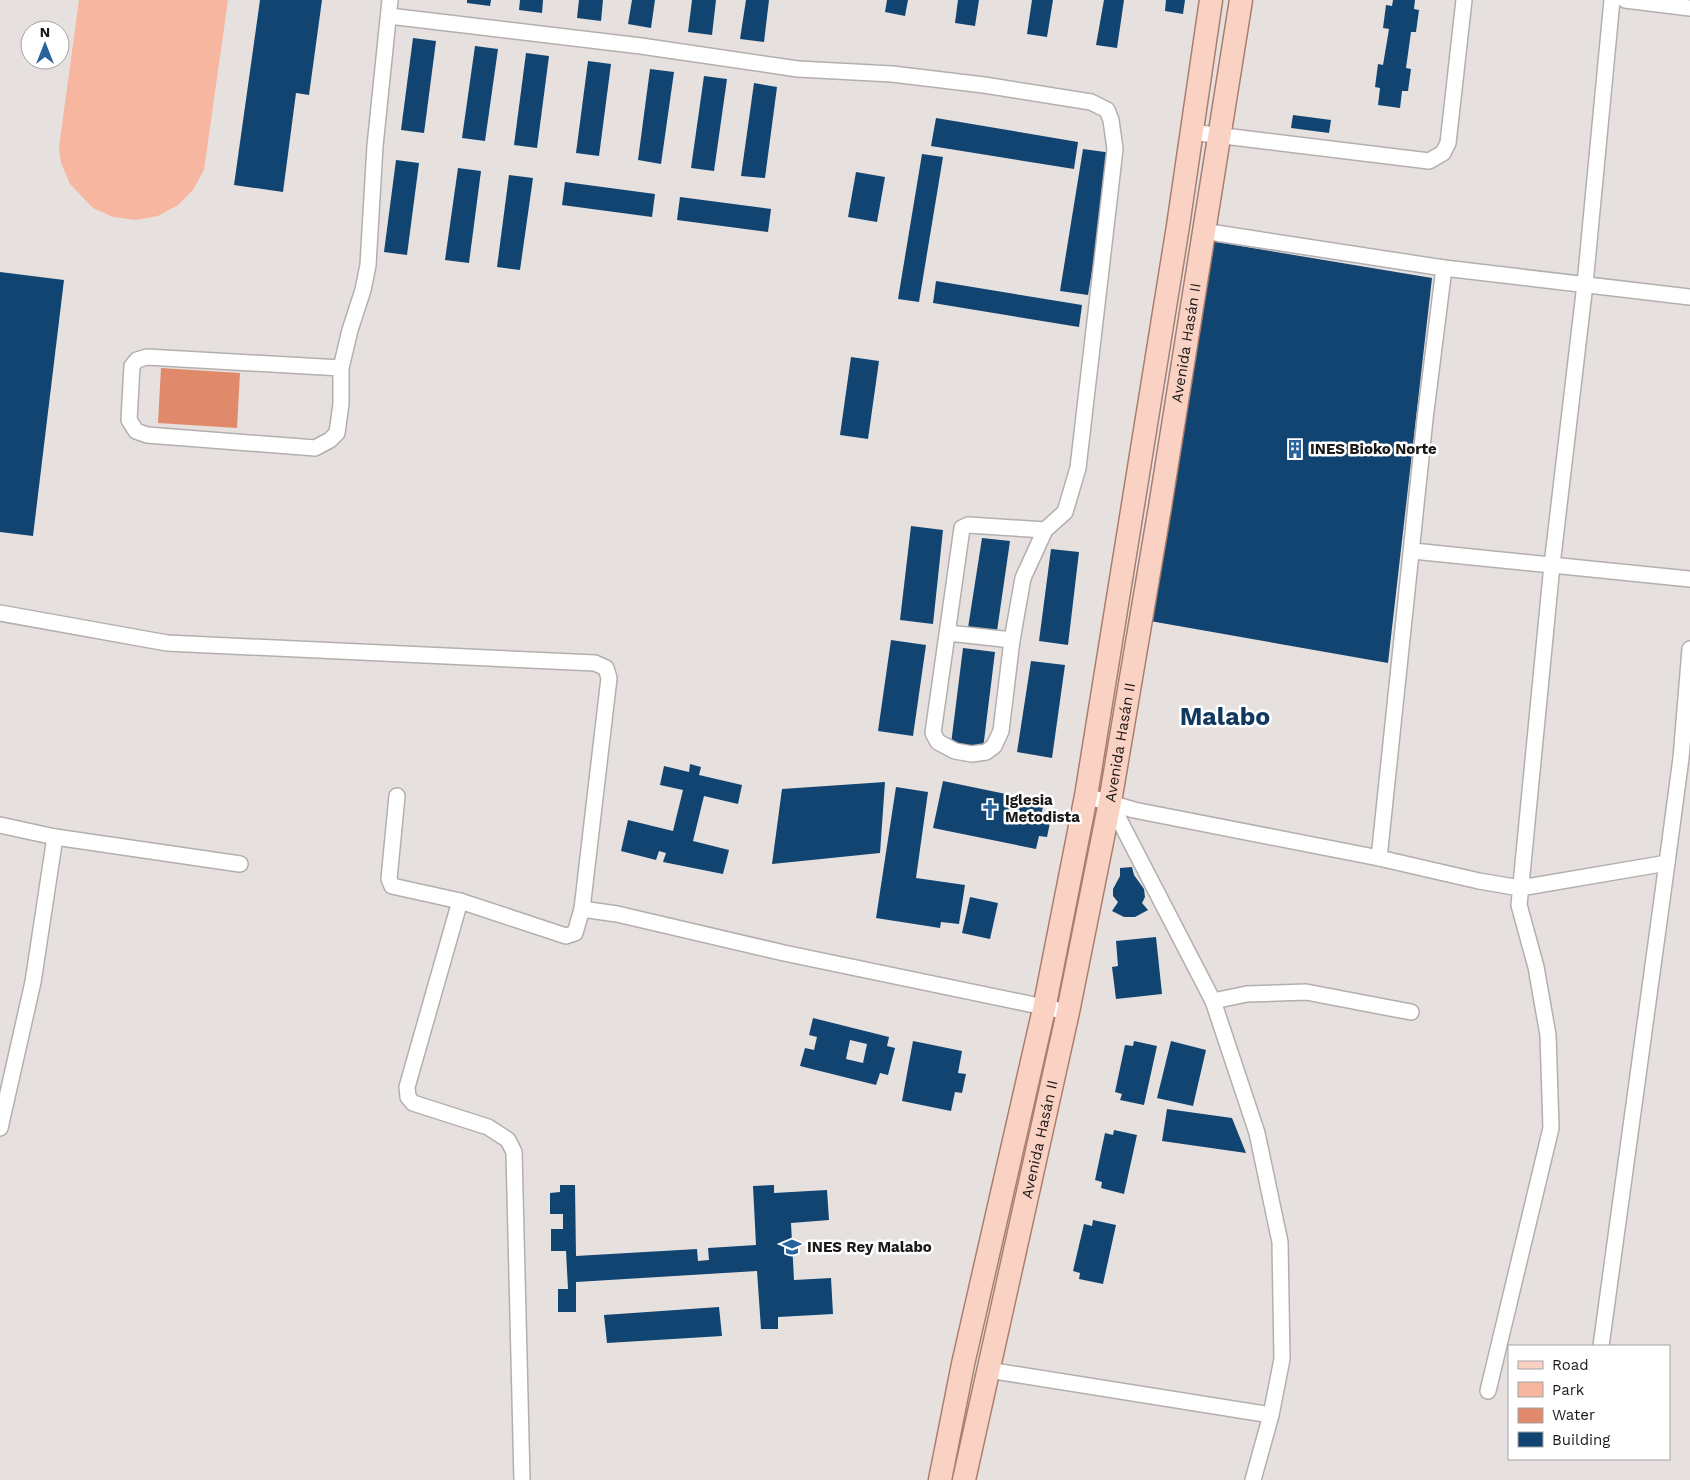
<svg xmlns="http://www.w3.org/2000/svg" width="1690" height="1480" font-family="'Work Sans',sans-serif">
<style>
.green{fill:#f7b6a0}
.water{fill:#e18a6b}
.building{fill:#124471;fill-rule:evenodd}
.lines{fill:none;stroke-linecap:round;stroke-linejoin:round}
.minor-casing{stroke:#b4afae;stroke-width:18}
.primary-casing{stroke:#aa7e6e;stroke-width:25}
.minor{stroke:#fff;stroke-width:15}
.primary{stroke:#fad2c4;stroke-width:22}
.labels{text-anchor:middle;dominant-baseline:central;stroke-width:5;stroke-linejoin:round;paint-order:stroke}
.street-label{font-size:15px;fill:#1b1918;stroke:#fff}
.poi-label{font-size:15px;font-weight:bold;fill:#1b1918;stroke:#fff;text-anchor:start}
.town-label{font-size:25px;font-weight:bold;fill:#11395f;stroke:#fff}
</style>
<rect width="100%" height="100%" fill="#e6e1df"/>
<polygon class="green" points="79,0 228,0 204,170 193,190 178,205 158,216 136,220 113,217 93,208 70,184 61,163 59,147"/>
<polygon class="water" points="161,368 240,373 237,428 158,423"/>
<g class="building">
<polygon points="260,0 322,0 309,95 296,93 283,192 234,185"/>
<polygon points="467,0 491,0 490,6 467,3"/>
<polygon points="520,0 543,0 542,13 519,10"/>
<polygon points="579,0 603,0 601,21 577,18"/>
<polygon points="632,0 655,0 651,28 628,24"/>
<polygon points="692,0 716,0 712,35 688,32"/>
<polygon points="746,0 769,0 764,42 740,39"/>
<polygon points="887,0 908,0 905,16 885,12"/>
<polygon points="958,0 979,0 975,26 955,23"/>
<polygon points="1032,0 1053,0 1047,37 1027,34"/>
<polygon points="1104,0 1124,0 1117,48 1096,45"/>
<polygon points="1166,0 1185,0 1183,14 1165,11"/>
<polygon points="1393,0 1415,0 1414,9 1419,10 1416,32 1411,32 1406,68 1411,69 1408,91 1402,91 1400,108 1378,105 1380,88 1375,87 1378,64 1383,65 1389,29 1383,28 1386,5 1392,6"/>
<polygon points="413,38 436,41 424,133 401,130"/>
<polygon points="475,46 498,49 485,141 462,138"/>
<polygon points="526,53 549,56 537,148 514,145"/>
<polygon points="588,61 611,64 599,156 576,153"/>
<polygon points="650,69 674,72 661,164 638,160"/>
<polygon points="704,76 727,79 714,171 691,168"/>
<polygon points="754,83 777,87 765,178 741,176"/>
<polygon points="1293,115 1331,120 1329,133 1291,128"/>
<polygon points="936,118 1078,142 1074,169 931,146"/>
<polygon points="1083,149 1112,153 1088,295 1060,291"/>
<polygon points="922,154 943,157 919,302 898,299"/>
<polygon points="396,160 419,163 407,255 384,252"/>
<polygon points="458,168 481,171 469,263 445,260"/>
<polygon points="856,172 885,177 877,222 848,217"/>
<polygon points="509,175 533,178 520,270 497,267"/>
<polygon points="565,182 655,194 652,217 562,205"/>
<polygon points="680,197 771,209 768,232 677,220"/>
<polygon points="1210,241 1432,278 1388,663 1150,621"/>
<polygon points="0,272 64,280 33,536 0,532"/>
<polygon points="936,281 1082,305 1079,327 933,303"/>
<polygon points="851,357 879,361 868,439 840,435"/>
<polygon points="911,526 943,530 933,624 900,620"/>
<polygon points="982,538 1010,541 997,631 968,628"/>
<polygon points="1051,549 1079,552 1068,645 1039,641"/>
<polygon points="891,640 926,645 913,736 878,731"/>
<polygon points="963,648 995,652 983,749 951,744"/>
<polygon points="1031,661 1065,665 1052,758 1017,752"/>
<polygon points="690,764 701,767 699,775 742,785 738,804 704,796 693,841 729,850 723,874 663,862 666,853 659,851 656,860 621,851 628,820 673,831 683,790 660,785 664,766 689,772"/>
<polygon points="943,781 1044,802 1041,816 1051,818 1047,837 1039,836 1036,849 933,828"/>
<polygon points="885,782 880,853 772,864 782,789"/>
<polygon points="896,787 928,792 916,878 965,885 959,924 941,922 940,928 876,918"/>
<polygon points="1132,867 1134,875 1144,889 1145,897 1142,903 1148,910 1135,917 1124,917 1112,911 1118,902 1113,896 1113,889 1120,876 1120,868"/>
<polygon points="970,897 998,903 990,939 962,933"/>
<polygon points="1156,937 1162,994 1116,999 1112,967 1118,966 1116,941"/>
<path d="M813,1018L889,1037L887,1046L895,1048L888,1075L880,1073L876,1085L800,1066L805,1048L814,1050L817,1037L809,1035ZM850,1040L867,1044L863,1063L846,1059Z"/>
<polygon points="913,1041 962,1051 958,1073 966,1074 962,1093 955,1092 951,1111 902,1101"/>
<polygon points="1134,1041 1157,1046 1144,1105 1120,1100 1122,1094 1115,1092 1125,1045 1133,1046"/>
<polygon points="1171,1041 1206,1050 1193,1106 1157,1098"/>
<polygon points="1167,1109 1232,1118 1246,1153 1162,1141"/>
<polygon points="1114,1130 1137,1135 1124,1194 1101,1188 1102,1182 1095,1180 1105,1133 1113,1135"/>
<polygon points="560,1185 575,1185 576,1256 697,1249 698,1261 709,1260 708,1248 756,1245 753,1186 774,1185 774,1193 827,1190 829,1220 791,1223 794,1280 831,1278 833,1314 778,1317 778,1329 761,1329 757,1271 576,1282 576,1312 558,1312 558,1289 568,1289 566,1251 551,1251 551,1229 563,1229 563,1214 550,1214 550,1193 560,1192"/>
<polygon points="1093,1220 1116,1225 1103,1284 1079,1279 1080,1273 1073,1271 1084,1224 1092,1226"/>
<polygon points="719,1307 722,1336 607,1343 604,1315"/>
</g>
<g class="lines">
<g class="minor-casing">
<g id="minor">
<polyline points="1625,0 1690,8"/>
<polyline points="389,16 641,46 798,69 892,74 984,85 1091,102 1107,110 1111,120 1115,149 1078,468 1065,512 1045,530 1023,578 1012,640 1001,731 994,746 986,752 972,754 955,751 938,742 933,733 962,528 968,525 1045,530"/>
<polyline points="1191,132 1429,161 1443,153 1448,143 1464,0"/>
<polyline points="1203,231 1444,268 1690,297"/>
<polyline points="341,368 147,357 137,360 132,366 129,420 136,431 147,435 315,448 330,440 337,433 341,404 341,368 350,330 363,290 368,265 375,146 390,0"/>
<polyline points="1413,551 1690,579"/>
<polyline points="0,613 167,643 595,663 606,668 609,678 582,909 575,933 566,936 460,901 392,886 389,879 397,796"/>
<polyline points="948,633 1012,640"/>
<polyline points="1086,796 1134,810 1379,858 1479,881 1520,888 1667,863 1681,758 1690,649"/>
<polyline points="1110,802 1213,1001 1257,1133 1280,1242 1282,1359 1271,1415 1253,1480"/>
<polyline points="0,825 55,837 240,864"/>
<polyline points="1379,858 1425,419 1444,268"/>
<polyline points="460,901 407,1087 408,1097 413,1103 488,1127 508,1140 514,1152 522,1480"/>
<polyline points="582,909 617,914 784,953 1068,1012"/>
<polyline points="1213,1001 1247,994 1306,992 1411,1012"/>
<polyline points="0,1128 33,982 55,837"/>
<polyline points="1601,1346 1667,863"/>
<polyline points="988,1370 1271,1415"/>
<polyline points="1488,1391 1551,1128 1548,1035 1536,967 1519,905 1552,565 1585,284 1612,0"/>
</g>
</g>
<g class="primary-casing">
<g id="primary">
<polyline points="940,1480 963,1364 1044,1009 1086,796 1178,226 1211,0"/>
<path id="s1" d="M964,1480L1068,1012L1110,802L1160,507L1241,0"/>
</g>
</g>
<use href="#minor" class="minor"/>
<use href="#primary" class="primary"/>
</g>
<defs>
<g id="building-bare" transform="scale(1.5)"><path d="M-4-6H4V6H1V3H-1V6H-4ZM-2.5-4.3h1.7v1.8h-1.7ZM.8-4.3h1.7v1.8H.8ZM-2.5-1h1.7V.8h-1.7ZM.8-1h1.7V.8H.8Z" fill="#29639b" stroke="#fff" stroke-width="2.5" paint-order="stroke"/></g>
<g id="church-bare" transform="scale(1.5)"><path d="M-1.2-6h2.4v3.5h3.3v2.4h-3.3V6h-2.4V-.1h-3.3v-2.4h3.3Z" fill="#29639b" stroke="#fff" stroke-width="2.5" paint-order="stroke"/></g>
<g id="university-bare" transform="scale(1.5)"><path d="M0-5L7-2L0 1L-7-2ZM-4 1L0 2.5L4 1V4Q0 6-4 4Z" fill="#29639b" stroke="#fff" stroke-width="2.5" paint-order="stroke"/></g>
</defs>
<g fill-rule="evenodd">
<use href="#building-bare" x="1295" y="449"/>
<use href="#church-bare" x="990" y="809"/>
<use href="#university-bare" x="792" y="1247"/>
</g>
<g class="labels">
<g class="street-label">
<text stroke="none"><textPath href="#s1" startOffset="1159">Avenida Hasán II</textPath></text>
<text stroke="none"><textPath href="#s1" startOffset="754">Avenida Hasán II</textPath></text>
<text stroke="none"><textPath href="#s1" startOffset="349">Avenida Hasán II</textPath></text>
</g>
<g class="poi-label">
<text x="1310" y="449">INES Bioko Norte</text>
<text x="1005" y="800">Iglesia<tspan x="1005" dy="17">Metodista</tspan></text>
<text x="807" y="1247">INES Rey Malabo</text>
</g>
<g class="town-label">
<text x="1225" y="716">Malabo</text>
</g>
</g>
<rect x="1508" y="1345" width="162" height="115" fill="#ffffff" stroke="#a4a3a3"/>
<rect x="1518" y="1361" width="25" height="8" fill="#fad2c4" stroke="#a4a3a3"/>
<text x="1552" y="1370" font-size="15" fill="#1b1918">Road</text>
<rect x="1518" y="1382" width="25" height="15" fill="#f7b6a0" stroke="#a4a3a3"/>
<text x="1552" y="1395" font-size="15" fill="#1b1918">Park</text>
<rect x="1518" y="1408" width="25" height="15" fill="#e18a6b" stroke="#a4a3a3"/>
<text x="1552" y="1420" font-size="15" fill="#1b1918">Water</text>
<rect x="1518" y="1432" width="25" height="15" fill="#124471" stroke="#a4a3a3"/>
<text x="1552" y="1445" font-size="15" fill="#1b1918">Building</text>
<g transform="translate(45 45)"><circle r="24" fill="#ffffff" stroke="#a4a3a3"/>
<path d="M0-4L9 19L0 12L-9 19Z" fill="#29639b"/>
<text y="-8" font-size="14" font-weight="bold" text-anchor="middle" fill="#1b1918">N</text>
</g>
</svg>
